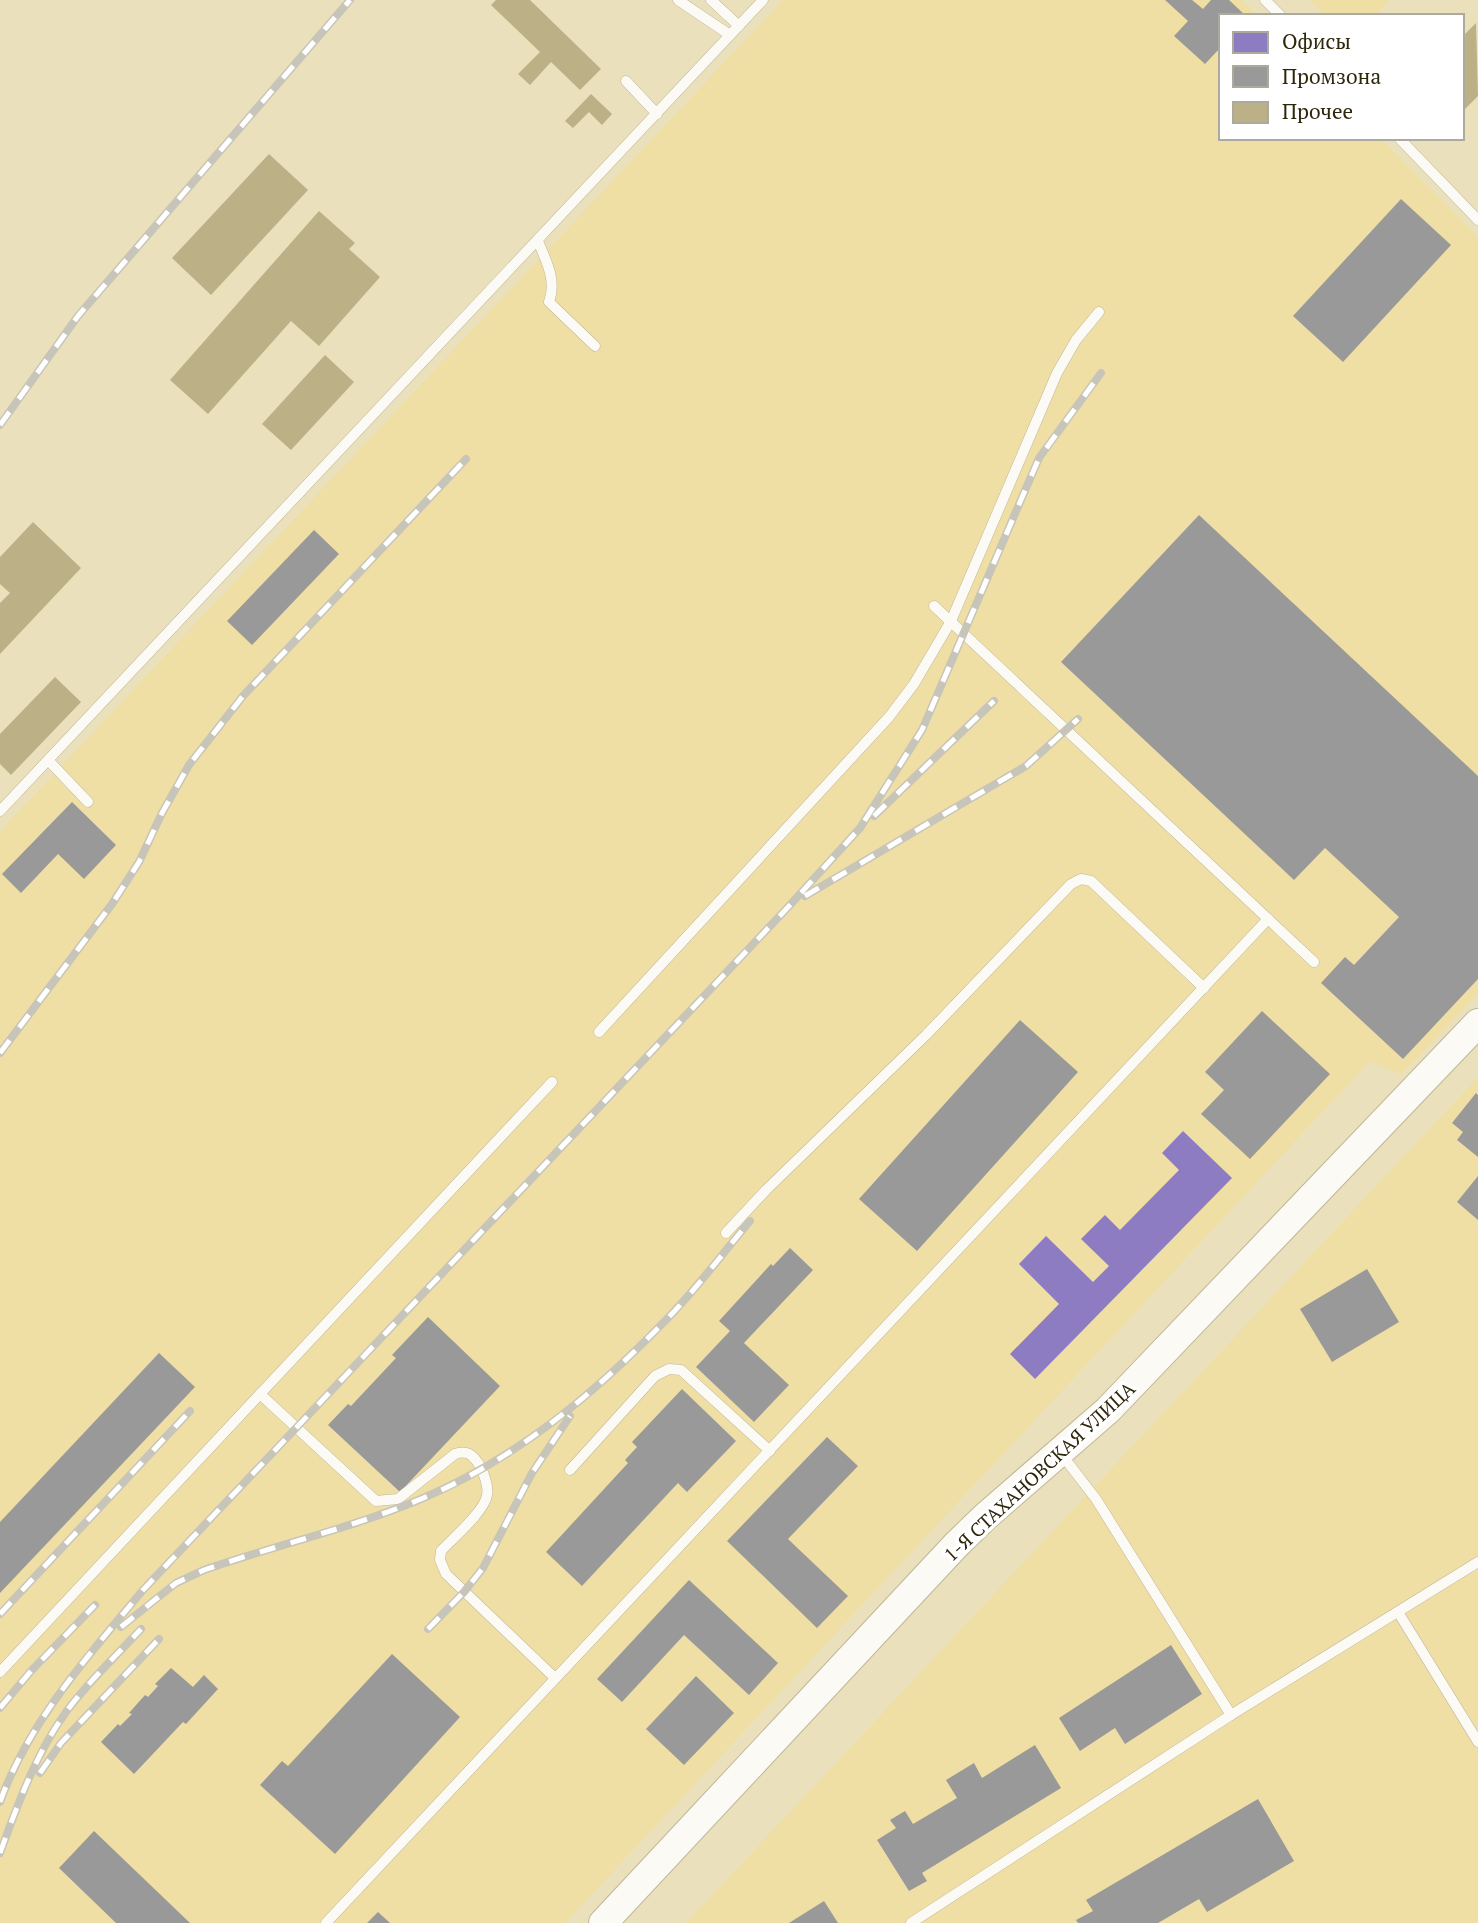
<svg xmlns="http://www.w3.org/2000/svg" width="1478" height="1923" font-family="'PT Serif',serif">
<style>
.built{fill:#f0dfa5}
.offices{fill:#8e7cc3}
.industry{fill:#999}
.building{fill:#bbb086}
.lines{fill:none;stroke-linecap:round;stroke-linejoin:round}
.service-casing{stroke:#bfb699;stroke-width:11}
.secondary-casing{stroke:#bfb699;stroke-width:30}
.service{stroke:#fcfaf5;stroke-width:10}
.secondary{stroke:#fcfaf5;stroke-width:28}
.rail-casing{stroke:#c7c4ba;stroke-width:8}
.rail{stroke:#fff;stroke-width:5;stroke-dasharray:16;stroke-linecap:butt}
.labels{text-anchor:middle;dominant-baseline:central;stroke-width:7;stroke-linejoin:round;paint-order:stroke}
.street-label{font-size:19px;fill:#2f270c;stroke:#fff}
</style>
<rect width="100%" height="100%" fill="#eae0bb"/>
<g class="built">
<polygon points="783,0 1242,0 1258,16 1221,16 1221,138 1380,138 1478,237 1478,993 1401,1075 1370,1061 565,1923 0,1923 0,831"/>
<polygon points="1310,0 1389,0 1374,16 1325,16"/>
<polygon points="1478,1077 1478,1923 686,1923"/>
</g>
<polygon class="offices" points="1183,1131 1232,1178 1035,1379 1010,1354 1059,1304 1019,1264 1046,1236 1093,1282 1109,1266 1081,1239 1105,1215 1120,1230 1179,1170 1162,1153"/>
<g class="industry">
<polygon points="1165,0 1192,0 1203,9 1211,0 1229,0 1246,16 1221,16 1221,47 1205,64 1174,36 1188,21"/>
<polygon points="1401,199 1451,245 1343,362 1293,316"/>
<polygon points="1199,515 1478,776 1478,979 1403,1059 1321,983 1345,957 1354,965 1399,917 1325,848 1294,880 1061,662"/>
<polygon points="314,530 339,554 252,645 227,621"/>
<polygon points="72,802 116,845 84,879 58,854 21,893 2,874"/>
<polygon points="1262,1011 1330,1074 1250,1159 1201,1114 1224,1090 1205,1072"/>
<polygon points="1020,1020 1078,1072 917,1251 859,1199"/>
<polygon points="1476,1093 1478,1095 1478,1157 1457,1140 1463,1132 1452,1123"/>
<polygon points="1478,1176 1478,1220 1457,1202"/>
<polygon points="790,1248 813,1270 744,1343 789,1385 754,1422 696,1367 730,1331 719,1321 771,1264 773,1266"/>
<polygon points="1367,1269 1399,1322 1332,1362 1300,1309"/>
<polygon points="428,1317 500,1386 400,1492 328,1425 348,1404 351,1406 396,1358 392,1355"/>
<polygon points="159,1353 195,1387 0,1593 0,1522"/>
<polygon points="682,1389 736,1441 687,1492 678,1483 582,1586 546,1552 628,1463 625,1460 637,1447 632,1442"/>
<polygon points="827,1437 858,1466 788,1539 848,1596 817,1628 727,1541"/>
<polygon points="689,1580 778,1663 749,1695 684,1635 622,1702 597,1679"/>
<polygon points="1171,1645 1202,1694 1125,1744 1115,1728 1080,1751 1059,1718"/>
<polygon points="392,1654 460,1717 335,1854 260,1785 282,1761 288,1766"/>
<polygon points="171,1668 193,1687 204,1675 218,1689 186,1724 183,1722 134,1774 101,1742 118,1724 120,1726 132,1714 129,1713 145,1695 148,1697 158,1686 155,1684"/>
<polygon points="696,1676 734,1713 684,1765 646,1729"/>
<polygon points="1035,1745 1061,1788 922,1873 927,1881 909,1891 877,1840 896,1828 890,1820 905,1811 913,1824 957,1798 946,1780 974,1763 982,1778"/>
<polygon points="1258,1799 1294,1861 1207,1912 1199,1899 1158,1923 1078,1923 1076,1920 1093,1911 1086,1900"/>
<polygon points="94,1831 190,1923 116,1923 59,1868"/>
<polygon points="824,1901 838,1923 789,1923"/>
<polygon points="378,1912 390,1923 367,1923"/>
</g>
<g class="building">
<polygon points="496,0 530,0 601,69 580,90 551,62 530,85 518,74 540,52 491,5"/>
<polygon points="1476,23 1478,96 1462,112 1462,37"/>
<polygon points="591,94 612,114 602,125 589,112 573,128 565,121"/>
<polygon points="269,154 308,190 211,295 172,258"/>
<polygon points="319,211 355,243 349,249 380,277 319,346 291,321 208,414 170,380"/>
<polygon points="325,355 354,382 291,450 262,424"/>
<polygon points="33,522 81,568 0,654 0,603 10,593 0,584 0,557"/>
<polygon points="55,677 81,702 11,775 0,764 0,734"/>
</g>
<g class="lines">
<g class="service-casing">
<g id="service">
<polyline points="678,0 730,35"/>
<polyline points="711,0 739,26"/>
<polyline points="1265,0 1281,16"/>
<polyline points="626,81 657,114"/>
<polyline points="1399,138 1478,220"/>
<path d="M538,241C546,261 557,280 549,302L595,346"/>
<polyline points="934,606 1314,962"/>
<polyline points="49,761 88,802"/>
<polyline points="0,811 763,0"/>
<polyline points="599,1032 889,717 914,684 951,621 1057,373 1076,340 1099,312"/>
<polyline points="726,1233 766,1190 926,1035 1071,884 1081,879 1091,881 1204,988"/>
<path d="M260,1394L376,1501L398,1499L455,1454C466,1450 472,1454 478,1463C483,1470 489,1487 487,1495C485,1511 452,1539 441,1551L440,1560L446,1574L555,1678"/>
<polyline points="570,1470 655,1376 669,1369 681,1370 770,1451"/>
<polyline points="1398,1612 1478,1742"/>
<polyline points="0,1672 552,1082"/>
<polyline points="1231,1715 1478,1562"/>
<polyline points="326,1923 1268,919"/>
<polyline points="911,1923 1231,1715 1096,1499 1062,1455"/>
</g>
</g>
<g class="secondary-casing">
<polyline id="secondary" points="603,1923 957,1544 986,1516 1108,1410 1478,1023"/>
</g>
<use href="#service" class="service"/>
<use href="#secondary" class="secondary"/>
<g class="rail-casing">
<g id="rail">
<polyline points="0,425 78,316 350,0"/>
<polyline points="874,816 994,701"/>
<polyline points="805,896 1026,766 1078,719"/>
<polyline points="0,1053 112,904 139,862 162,813 189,765 243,696 466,459"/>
<polyline points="0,1614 190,1411"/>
<path d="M121,1627L176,1583L204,1570C276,1545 352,1528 421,1499C516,1459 593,1395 664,1322C695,1291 722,1254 750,1221"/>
<polyline points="428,1629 464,1592 483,1568 532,1473 570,1416"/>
<polyline points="0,1708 31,1671 95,1605"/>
<polyline points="40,1773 61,1743 159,1639"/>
<path d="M0,1802C29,1721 89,1655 143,1590L790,905L860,828L922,730L1039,458L1101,373"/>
<path d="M0,1853C18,1804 35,1755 66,1712C88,1682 116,1656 141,1629"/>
</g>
</g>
<use href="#rail" class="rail"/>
</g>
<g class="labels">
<g class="street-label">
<text transform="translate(1039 1471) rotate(-43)">1-Я СТАХАНОВСКАЯ УЛИЦА</text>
</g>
</g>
<rect x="1219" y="14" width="245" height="126" fill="#ffffff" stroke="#aca99e" stroke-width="2"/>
<rect x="1233" y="32" width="35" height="21" fill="#8e7cc3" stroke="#aca99e" stroke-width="2"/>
<text x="1282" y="49" font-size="21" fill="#2f270c">Офисы</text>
<rect x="1233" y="66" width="35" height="21" fill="#999999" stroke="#aca99e" stroke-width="2"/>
<text x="1282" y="84" font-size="21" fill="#2f270c">Промзона</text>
<rect x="1233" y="102" width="35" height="21" fill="#bbb086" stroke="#aca99e" stroke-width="2"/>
<text x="1282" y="119" font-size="21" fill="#2f270c">Прочее</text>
</svg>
